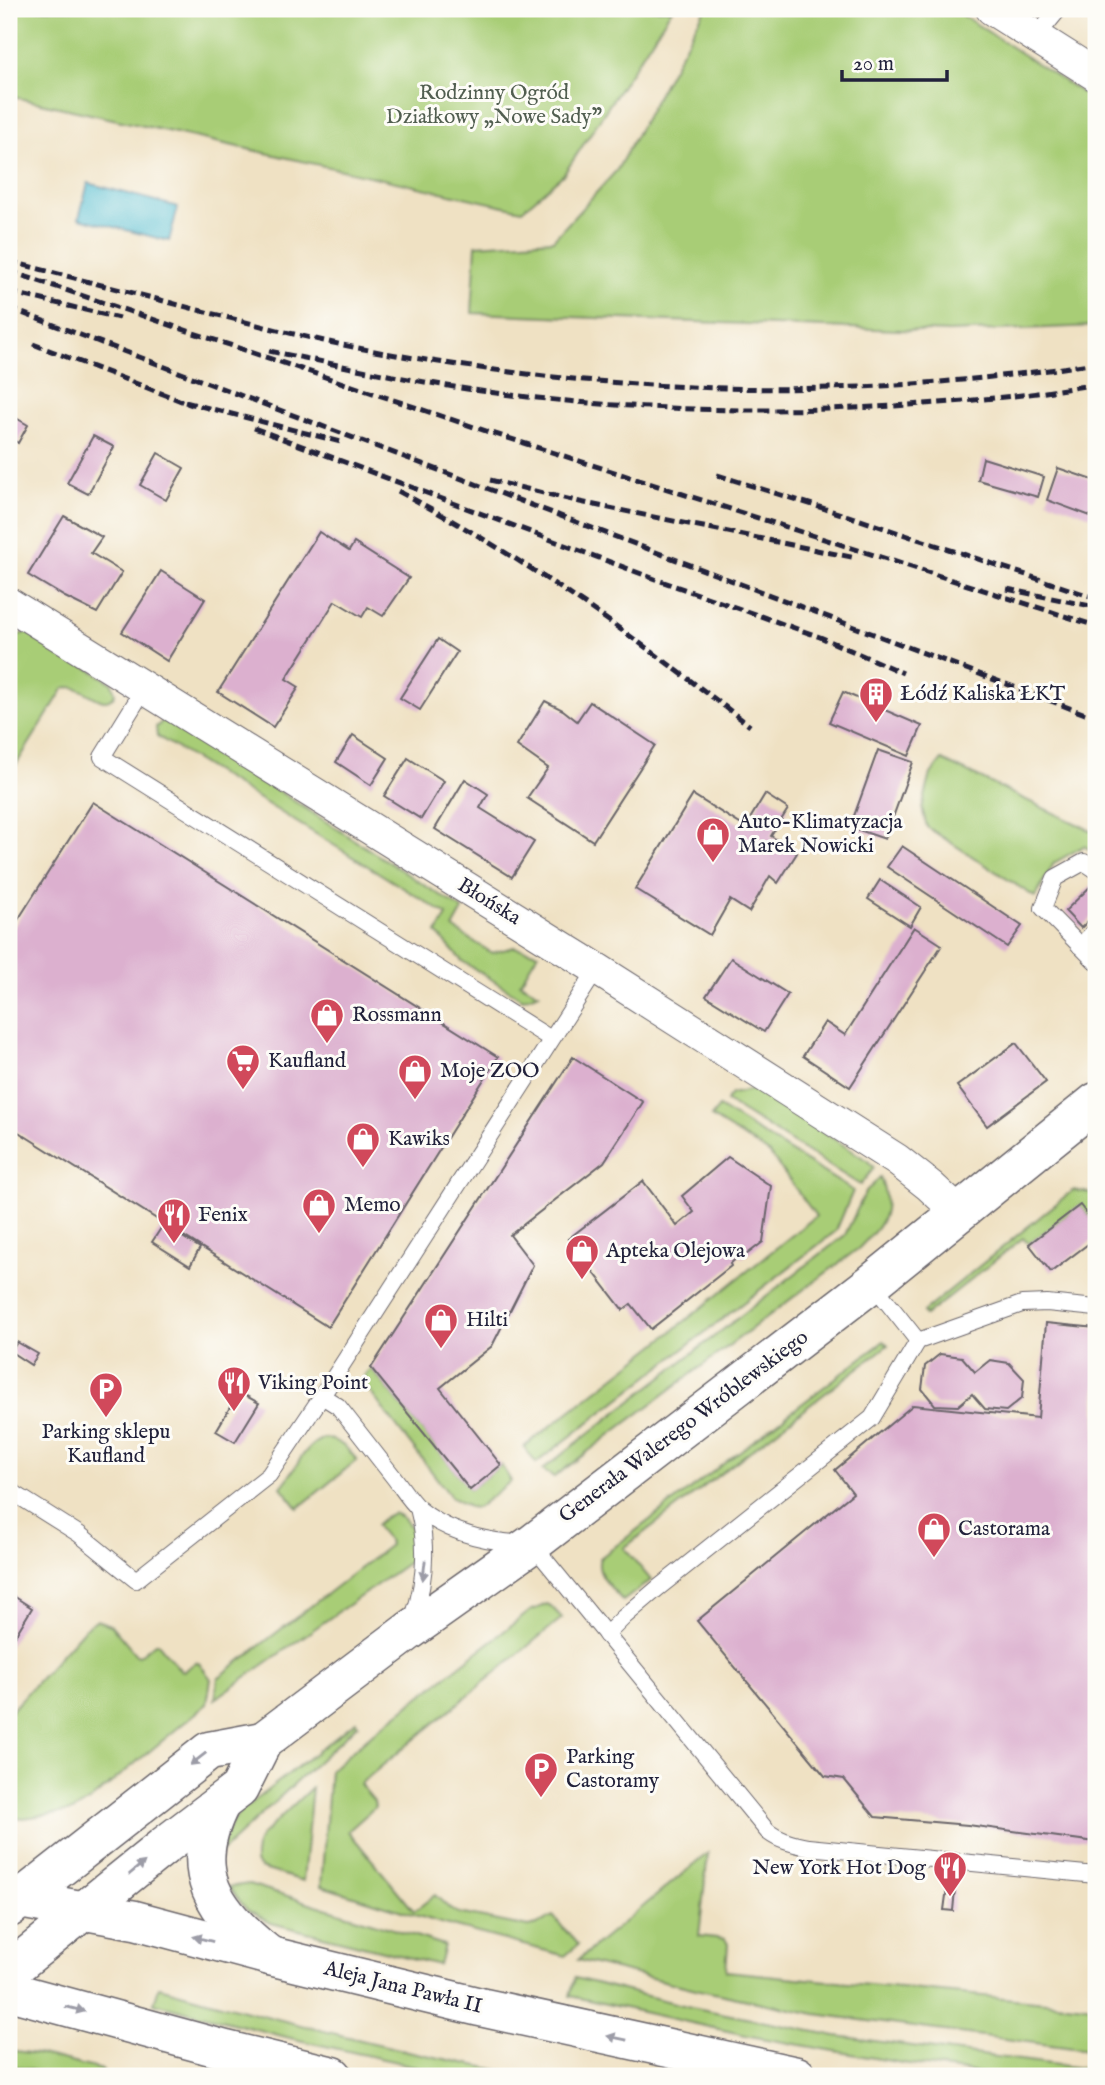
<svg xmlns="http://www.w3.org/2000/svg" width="1105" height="2085" font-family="'IM FELL English',serif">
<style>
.green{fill:#a8cd76;stroke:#657858;stroke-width:2}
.water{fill:#54bed1;stroke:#3b7086;stroke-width:2}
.building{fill:#dcb0cf}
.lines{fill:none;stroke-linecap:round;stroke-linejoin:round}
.lane-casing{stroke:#6a656b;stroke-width:18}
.street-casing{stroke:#6a656b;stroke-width:34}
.secondary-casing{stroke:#6a656b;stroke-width:41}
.primary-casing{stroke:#6a656b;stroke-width:41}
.lane{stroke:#fff;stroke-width:16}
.street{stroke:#fff;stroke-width:32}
.secondary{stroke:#fff;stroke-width:38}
.primary{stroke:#fff;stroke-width:38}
.rail{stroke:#22223b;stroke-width:5;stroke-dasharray:10 5;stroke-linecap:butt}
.oneway{fill:#9c9ca7}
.labels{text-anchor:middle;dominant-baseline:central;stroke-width:6;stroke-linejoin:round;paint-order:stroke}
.park-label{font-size:21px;fill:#515e50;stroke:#fdfcf7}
.poi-label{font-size:21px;fill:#22223b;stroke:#fdfcf7;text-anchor:start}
.street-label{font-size:21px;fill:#22223b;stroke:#fdfcf7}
</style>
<rect width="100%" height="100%" fill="#fdfcf7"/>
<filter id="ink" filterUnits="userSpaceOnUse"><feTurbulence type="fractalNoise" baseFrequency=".0143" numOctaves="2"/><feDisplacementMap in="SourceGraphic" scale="14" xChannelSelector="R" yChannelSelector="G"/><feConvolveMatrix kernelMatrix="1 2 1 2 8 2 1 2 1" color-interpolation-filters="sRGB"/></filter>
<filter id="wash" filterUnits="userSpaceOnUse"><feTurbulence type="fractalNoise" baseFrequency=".00686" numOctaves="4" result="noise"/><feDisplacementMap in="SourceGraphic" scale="28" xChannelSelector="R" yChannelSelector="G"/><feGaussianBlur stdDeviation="1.57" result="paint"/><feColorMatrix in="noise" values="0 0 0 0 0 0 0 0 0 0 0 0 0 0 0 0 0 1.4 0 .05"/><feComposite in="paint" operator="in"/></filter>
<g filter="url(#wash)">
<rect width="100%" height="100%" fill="#efe1c3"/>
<g class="green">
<polygon points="9,9 672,9 564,174 522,210 9,96"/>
<polygon points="705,9 953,9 1096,102 1096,326 949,332 472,313 476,245 553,240 617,170"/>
<path d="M29,632L112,683L115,694C103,715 86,682 64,688L9,776V637Z"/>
<polygon points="164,720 170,721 463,910 453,928 492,953 514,947 538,953 520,983 539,993 523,999 462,961 437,933 447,915 157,736 156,727"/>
<polygon points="942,760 1096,833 1096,854 1084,846 1054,863 1035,897 927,827 922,808 931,774"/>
<polygon points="756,1089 868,1161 874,1168 860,1185 726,1101 731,1094"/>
<polygon points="719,1107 853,1191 836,1231 536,1463 524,1447 655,1345 816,1216 769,1153 711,1117"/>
<path d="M880,1177C893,1212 883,1224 859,1248L554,1477L542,1470L845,1235L865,1193Z"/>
<polygon points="1073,1190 1096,1194 1096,1226 1080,1206 1029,1244 1023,1238 925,1316 923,1312"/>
<path d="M884,1341L888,1345L624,1548L651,1580L623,1601C613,1589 594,1574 600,1558Z"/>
<polygon points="371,1368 470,1489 501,1465 511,1481 477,1508 469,1507 452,1498 367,1388 364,1376"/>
<path d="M324,1438C341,1441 347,1448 357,1460L298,1508L281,1487C297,1470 301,1447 324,1438Z"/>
<path d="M393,1513C412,1518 417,1540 416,1557L215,1699L218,1678L390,1545L389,1542L376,1525L385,1517Z"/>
<polygon points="547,1604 551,1606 562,1618 360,1784 374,1801 375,1807 348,1831 414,1911 435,1895 451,1910 459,1913 528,1927 537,1925 553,1916 578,1945 565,1956 444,1924 321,1886 330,1770 377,1730 530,1611"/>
<polygon points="96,1620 111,1625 136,1655 139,1656 155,1643 158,1643 181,1671 184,1671 196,1662 199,1663 211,1679 207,1704 88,1802 73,1811 9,1820 9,1713 85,1628"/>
<polygon points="356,1721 358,1724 219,1854 232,1822 241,1811"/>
<path d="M312,1787L303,1881L260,1868L255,1863C254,1852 256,1845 261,1836Z"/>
<polygon points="708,1853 699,1936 725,1939 728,1944 726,1971 1096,2007 1096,2051 815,2014 704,1991 578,1960"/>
<polygon points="249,1884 444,1945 439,1965 271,1923 247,1910 228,1887"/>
<polygon points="575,1978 691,2007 836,2036 1096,2070 1096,2076 1003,2076 902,2063 750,2036 570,1996"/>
<path d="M159,1987C282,2021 406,2054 532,2076H459L294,2039L154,2003Z"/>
<polygon points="9,2050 36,2054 103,2070 101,2076 55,2076 9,2065"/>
</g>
<polygon class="water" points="88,183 178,207 169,241 79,218"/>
<g id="blocks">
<g class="building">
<polygon points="16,418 28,425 18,443 9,437 9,431"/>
<polygon points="93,436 114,447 88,494 67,483"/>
<polygon points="158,453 184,468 166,500 140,485"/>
<polygon points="983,458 1044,477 1038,497 978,480"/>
<polygon points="1058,468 1096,481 1096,518 1047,500"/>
<polygon points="64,516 102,537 91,553 122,572 97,613 65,597 28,575"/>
<polygon points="319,532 349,551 354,543 409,578 383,616 368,607 362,617 335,601 286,679 299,687 273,727 218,692"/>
<polygon points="161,571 205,599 167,661 122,632"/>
<polygon points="438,639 457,652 420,710 400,698"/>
<polygon points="843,692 922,726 909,756 829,722"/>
<polygon points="545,701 563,710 577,721 590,702 655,745 593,841 527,798 548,768 517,746"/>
<polygon points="353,735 388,758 371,785 336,762"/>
<polygon points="878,750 913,762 885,839 850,827"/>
<polygon points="408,758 444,781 421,819 384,796"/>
<polygon points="465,779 488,794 480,808 534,842 512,877 435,829"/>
<polygon points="765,794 788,809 771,836 797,853 778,883 770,876 749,912 730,900 710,935 635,889 693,795 745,827"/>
<polygon points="93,802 498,1057 328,1327 9,1126 9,934"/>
<polygon points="902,846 1022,926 1007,947 887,867"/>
<polygon points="880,880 921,907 910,926 868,899"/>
<polygon points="1094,883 1096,885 1096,913 1081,928 1065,911"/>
<polygon points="914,927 942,945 850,1087 803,1056 825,1022 845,1035"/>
<polygon points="731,958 788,994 764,1032 706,996"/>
<polygon points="1016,1043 1046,1082 987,1126 957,1086"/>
<polygon points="573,1057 643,1102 604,1162 510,1235 533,1265 492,1346 440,1388 501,1465 470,1490 371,1368"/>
<polygon points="728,1157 771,1186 763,1242 742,1258 740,1255 730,1264 731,1266 651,1329 631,1304 623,1310 568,1239 643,1181 677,1226 694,1212 682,1196"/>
<polygon points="1080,1205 1096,1226 1096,1238 1051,1272 1029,1244"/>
<polygon points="163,1225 200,1248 190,1266 152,1242"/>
<polygon points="1046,1323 1096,1328 1096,1842 968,1825 875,1817 844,1779 825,1776 697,1621 853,1493 835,1470 913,1405 1038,1418"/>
<polygon points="17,1342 38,1354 31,1365 11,1352"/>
<polygon points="940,1354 962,1357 975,1372 990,1360 1009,1363 1024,1379 1022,1398 1006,1411 985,1409 972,1394 958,1406 935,1405 922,1389 925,1366"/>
<polygon points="239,1392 259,1403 235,1442 216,1431"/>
<polygon points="9,1593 32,1608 9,1646"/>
<polygon points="947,1888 955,1889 953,1911 944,1910"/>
</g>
</g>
</g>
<g filter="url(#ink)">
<use href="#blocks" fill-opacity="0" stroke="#6a656b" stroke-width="2"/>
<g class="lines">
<g class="lane-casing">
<g id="lane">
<polyline points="1036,37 1059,9"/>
<polyline points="144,689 102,757 551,1039"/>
<polyline points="1096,870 1084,862 1055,878 1043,908 1096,962"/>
<polyline points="1080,946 1096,930"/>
<path d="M597,969L322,1396L338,1406C356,1429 374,1452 392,1475C401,1486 409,1500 419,1509C450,1535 492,1543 532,1544L768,1832C780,1841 793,1844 808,1847L1096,1875"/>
<polyline points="872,1283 918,1341"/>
<polyline points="9,1490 79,1534 136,1580 269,1475 322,1396"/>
<path d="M413,1618C426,1581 428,1546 418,1508"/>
<polyline points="606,1635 624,1617 658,1588 872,1418 918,1341 1022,1304 1047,1303 1096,1308"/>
</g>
</g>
<g class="street-casing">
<g id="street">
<polyline points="992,9 1096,75"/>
<polyline points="9,604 597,969 897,1160 930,1186 960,1214"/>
</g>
</g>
<g class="secondary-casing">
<g id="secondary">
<path d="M221,1803C185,1872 214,1912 270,1956"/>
<polyline points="9,1908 209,1751 263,1741"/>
<polyline points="9,1971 164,1846 239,1789 263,1741 409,1631 532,1544 872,1283 1096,1102"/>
</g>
</g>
<g class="primary-casing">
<g id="primary">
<polyline points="9,1897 135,1920 270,1956 480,2007 797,2076"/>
<polyline points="9,1991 226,2050 333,2076"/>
</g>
</g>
<use href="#lane" class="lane"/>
<use href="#street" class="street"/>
<use href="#secondary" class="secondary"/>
<use href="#primary" class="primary"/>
<g class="rail">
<path d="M9,261C73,278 138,294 202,311C254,324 306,338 358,348C606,395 847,403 1096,363"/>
<polyline points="9,271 489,432 1096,626"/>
<polyline points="9,292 119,318"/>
<polyline points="9,308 1096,718"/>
<polyline points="33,344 192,405"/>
<path d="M269,351C335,364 401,379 467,389C602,409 739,414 875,407C949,403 1023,397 1096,384"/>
<polyline points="185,402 341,442"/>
<polyline points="254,428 655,579 820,637 903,673"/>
<polyline points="717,475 848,516 1096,598"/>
<polyline points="490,480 580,502 856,558"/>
<path d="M398,491C524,557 638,639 750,726"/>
<polyline points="1007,589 1096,607"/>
</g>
</g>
<defs><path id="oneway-solid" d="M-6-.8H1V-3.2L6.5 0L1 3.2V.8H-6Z" transform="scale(1.75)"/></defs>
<g class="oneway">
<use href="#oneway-solid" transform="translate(424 1570) rotate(97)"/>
<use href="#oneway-solid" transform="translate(198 1759) rotate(142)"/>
<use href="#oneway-solid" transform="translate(137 1868) rotate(-40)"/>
<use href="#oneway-solid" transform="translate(203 1939) rotate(-166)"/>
<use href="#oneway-solid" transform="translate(75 2009) rotate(15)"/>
<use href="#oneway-solid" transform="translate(617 2038) rotate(-168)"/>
</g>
</g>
<defs>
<g id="building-pin" transform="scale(1.75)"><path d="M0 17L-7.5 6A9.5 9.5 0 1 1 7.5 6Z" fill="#d1495b" stroke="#fdfcf7"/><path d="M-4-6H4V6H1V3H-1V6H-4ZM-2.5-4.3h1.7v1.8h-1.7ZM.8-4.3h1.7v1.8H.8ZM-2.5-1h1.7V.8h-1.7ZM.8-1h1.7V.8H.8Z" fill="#fff"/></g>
<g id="shop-pin" transform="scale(1.75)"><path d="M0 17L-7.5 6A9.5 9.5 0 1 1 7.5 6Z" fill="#d1495b" stroke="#fdfcf7"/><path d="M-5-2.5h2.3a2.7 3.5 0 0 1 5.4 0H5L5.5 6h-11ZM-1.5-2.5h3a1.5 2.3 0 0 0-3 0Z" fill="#fff"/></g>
<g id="supermarket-pin" transform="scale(1.75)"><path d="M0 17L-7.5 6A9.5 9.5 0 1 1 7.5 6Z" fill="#d1495b" stroke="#fdfcf7"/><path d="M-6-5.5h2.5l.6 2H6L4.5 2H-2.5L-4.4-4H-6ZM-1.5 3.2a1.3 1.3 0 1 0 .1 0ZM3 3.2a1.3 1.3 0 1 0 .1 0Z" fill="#fff"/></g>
<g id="restaurant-pin" transform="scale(1.75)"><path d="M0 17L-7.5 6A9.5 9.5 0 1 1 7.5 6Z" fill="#d1495b" stroke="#fdfcf7"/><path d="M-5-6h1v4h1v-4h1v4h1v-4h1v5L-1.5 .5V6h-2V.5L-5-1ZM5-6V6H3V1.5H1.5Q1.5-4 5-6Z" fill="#fff"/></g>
<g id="parking-pin" transform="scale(1.75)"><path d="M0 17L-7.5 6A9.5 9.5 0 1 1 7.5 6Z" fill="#d1495b" stroke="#fdfcf7"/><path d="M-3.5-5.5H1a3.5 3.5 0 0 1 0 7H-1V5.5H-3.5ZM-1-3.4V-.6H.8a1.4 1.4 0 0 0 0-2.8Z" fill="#fff"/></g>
</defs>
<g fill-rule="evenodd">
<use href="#building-pin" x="876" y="694"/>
<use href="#shop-pin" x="713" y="834"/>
<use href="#shop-pin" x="327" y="1015"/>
<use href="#supermarket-pin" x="243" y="1061"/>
<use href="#shop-pin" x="415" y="1071"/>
<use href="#shop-pin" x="363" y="1139"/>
<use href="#shop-pin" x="319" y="1205"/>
<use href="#restaurant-pin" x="174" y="1215"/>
<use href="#shop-pin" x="582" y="1251"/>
<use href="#shop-pin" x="441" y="1320"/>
<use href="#restaurant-pin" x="234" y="1383"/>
<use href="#parking-pin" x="106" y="1389"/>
<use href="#shop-pin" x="934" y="1529"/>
<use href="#parking-pin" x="541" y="1769"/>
<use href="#restaurant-pin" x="950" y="1868"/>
</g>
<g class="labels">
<g class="park-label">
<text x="494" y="93">Rodzinny Ogród<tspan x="494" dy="24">Działkowy „Nowe Sady”</tspan></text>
</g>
<g class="poi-label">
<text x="900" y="694">Łódź Kaliska ŁKT</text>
<text x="738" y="822">Auto-Klimatyzacja<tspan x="738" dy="24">Marek Nowicki</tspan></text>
<text x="352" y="1015">Rossmann</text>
<text x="268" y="1061">Kaufland</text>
<text x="440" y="1071">Moje ZOO</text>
<text x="388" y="1139">Kawiks</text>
<text x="344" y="1205">Memo</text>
<text x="198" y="1215">Fenix</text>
<text x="606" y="1251">Apteka Olejowa</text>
<text x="466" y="1320">Hilti</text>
<text x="258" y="1383">Viking Point</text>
<text x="106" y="1432" text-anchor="middle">Parking sklepu<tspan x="106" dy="24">Kaufland</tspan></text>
<text x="958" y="1529">Castorama</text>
<text x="566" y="1757">Parking<tspan x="566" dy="24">Castoramy</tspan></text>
<text x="926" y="1868" text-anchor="end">New York Hot Dog</text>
</g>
<g class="street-label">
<text transform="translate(489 902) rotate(32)">Błońska</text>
<text transform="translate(684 1427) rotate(-37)">Generała Walerego Wróblewskiego</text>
<text transform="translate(403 1988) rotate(14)">Aleja Jana Pawła II</text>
</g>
</g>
<rect width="1105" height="2085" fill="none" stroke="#fdfcf7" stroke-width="35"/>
<path d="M842 70v10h105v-10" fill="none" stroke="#22223b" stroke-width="3.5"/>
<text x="853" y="70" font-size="21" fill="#22223b" stroke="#fdfcf7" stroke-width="5" paint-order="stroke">20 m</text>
</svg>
